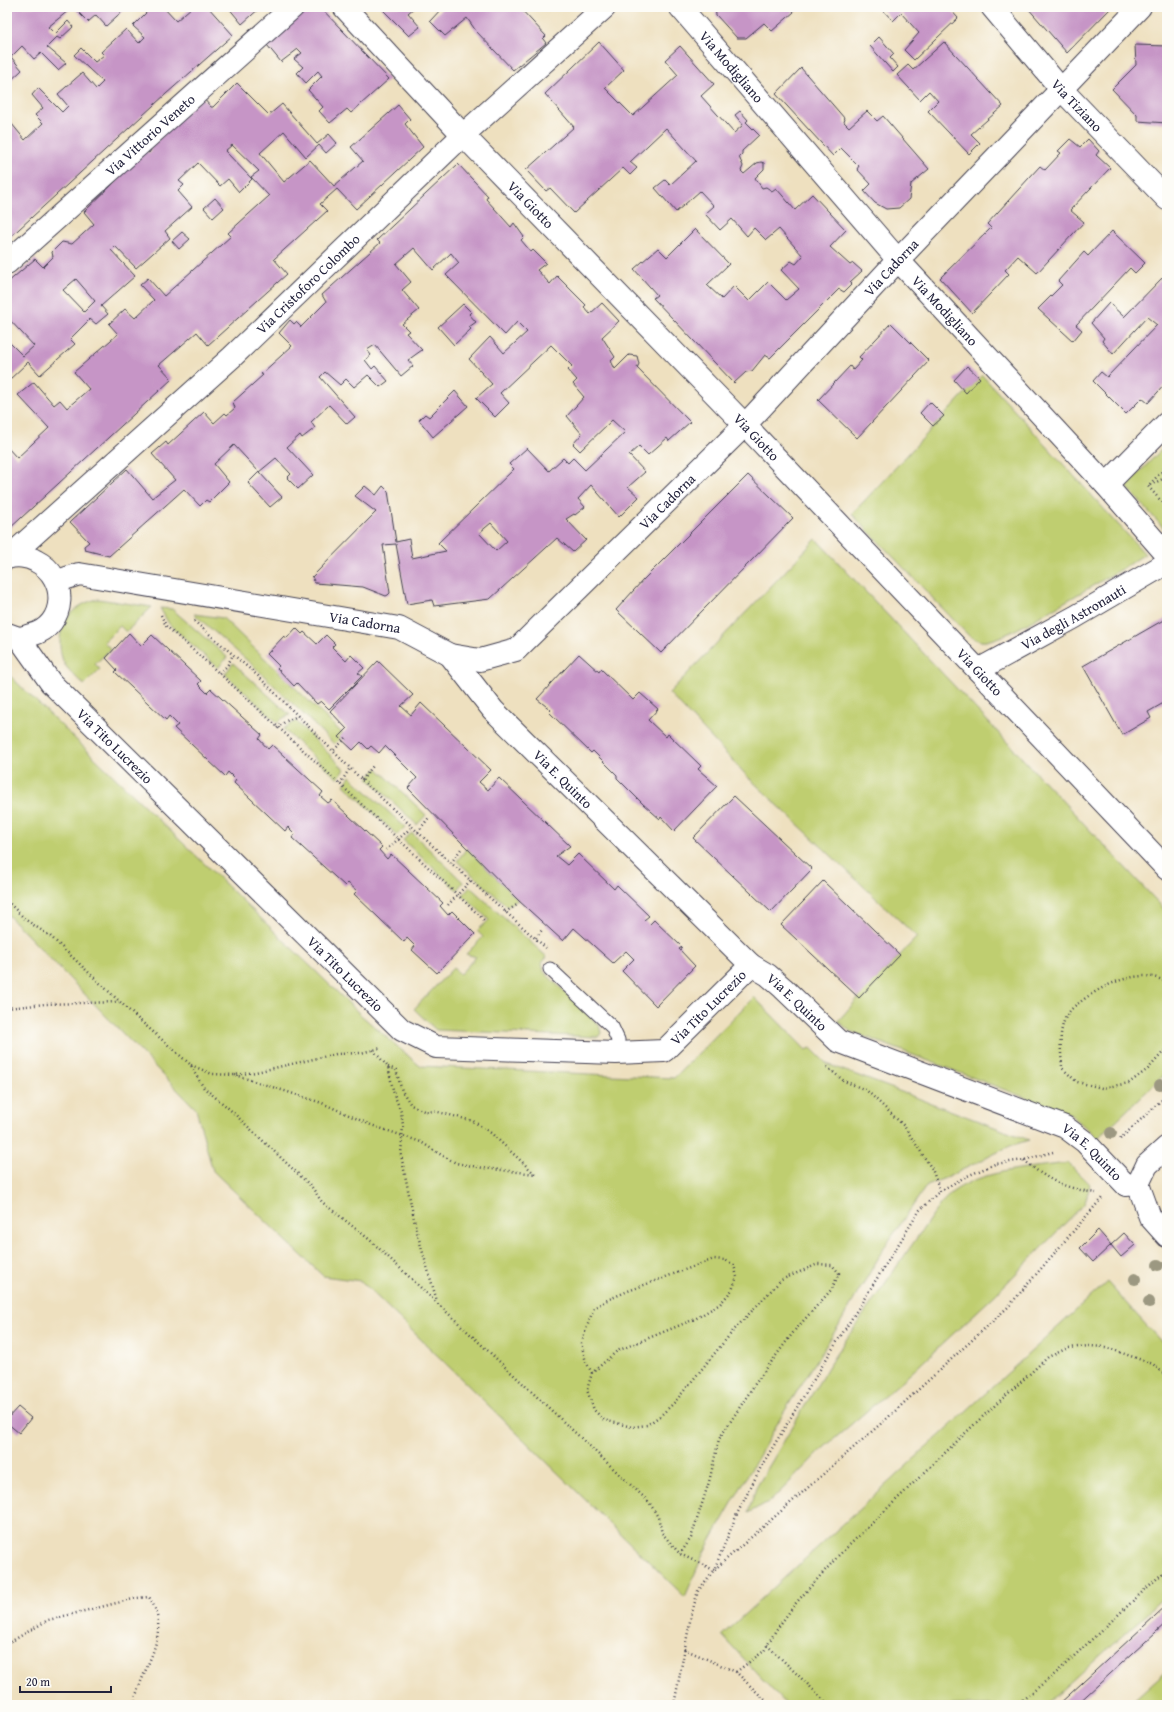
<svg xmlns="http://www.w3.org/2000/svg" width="1174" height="1712" font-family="'Gentium Book Plus',serif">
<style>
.green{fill:#bfce70;stroke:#707856}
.building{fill:#c695c6;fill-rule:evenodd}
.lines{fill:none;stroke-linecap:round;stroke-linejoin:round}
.lane-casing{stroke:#413e4f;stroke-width:15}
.street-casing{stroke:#413e4f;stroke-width:24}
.secondary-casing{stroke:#413e4f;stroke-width:24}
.path{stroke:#413e4f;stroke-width:2.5;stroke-dasharray:1 3;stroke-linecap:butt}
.lane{stroke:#fff;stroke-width:13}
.street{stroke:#fff;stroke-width:22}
.secondary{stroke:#fff;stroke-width:22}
.tree{fill:#9c9881}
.labels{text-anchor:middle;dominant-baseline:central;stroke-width:3.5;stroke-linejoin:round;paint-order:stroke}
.street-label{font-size:14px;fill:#22223b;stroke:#fdfcf7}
</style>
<rect width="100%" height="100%" fill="#fdfcf7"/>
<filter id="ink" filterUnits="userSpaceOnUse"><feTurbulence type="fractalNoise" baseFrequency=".025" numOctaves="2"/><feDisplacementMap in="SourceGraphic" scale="8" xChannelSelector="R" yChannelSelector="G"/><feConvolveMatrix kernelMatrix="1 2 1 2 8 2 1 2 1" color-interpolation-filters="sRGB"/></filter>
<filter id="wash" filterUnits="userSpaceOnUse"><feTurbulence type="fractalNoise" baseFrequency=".012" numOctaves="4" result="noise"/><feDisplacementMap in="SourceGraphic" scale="16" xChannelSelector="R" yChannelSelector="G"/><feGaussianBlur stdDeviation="0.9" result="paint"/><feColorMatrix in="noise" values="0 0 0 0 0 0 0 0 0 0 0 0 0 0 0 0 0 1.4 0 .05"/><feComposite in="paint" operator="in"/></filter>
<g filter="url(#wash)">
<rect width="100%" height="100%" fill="#eee0bf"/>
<g class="green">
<path d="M982,375L1145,554C1113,575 1080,593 1047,612C1030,622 1006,637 986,641C980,642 975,639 969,636L852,514Z"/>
<polygon points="1167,444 1167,532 1126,486"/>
<polygon points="816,539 1167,912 1167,1072 1098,1138 1071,1115 850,1031 838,1021 869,986 885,971 917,937 748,777 669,693"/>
<path d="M98,599L152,607L126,632L120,626L104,642L111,649L95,664L100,669L84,685C78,679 70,672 65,665C62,660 60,651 60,644C59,620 75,604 98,599Z"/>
<polygon points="160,608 172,609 227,657 218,668 169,624"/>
<polygon points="194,614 223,618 344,735 334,744 258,670"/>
<polygon points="233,663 290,715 283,718 278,723 225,674"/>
<polygon points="7,673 362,1016 420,1066 674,1078 754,997 806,1050 811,1048 827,1064 1029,1140 1010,1146 948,1177 927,1185 886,1245 839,1325 784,1412 704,1552 685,1597 361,1281 323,1276 213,1171 196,1109 7,914"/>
<polygon points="296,721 344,769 338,779 283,729"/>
<polygon points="377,768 426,815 417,825 368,778"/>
<polygon points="350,776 357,783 405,827 397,835 344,785"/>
<polygon points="412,833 463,882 457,890 403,840"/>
<polygon points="467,848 518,900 507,906 457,861"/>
<polygon points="470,887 547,957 542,963 544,972 599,1025 601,1033 598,1037 436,1030 414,1009 453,968 460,974 476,957 466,954 483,937 477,931 489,920 463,895"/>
<path d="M1068,1163L1090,1185L1085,1203L996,1294L909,1375L820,1451L772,1500L748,1513L756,1488L834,1357L941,1203C946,1199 951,1192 957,1189C989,1169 1031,1168 1068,1163Z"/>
<polygon points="1107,1282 1167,1348 1167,1595 1046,1705 786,1705 722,1635"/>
<polygon points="1167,1671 1167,1705 1129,1705"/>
</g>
<g id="blocks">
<g class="building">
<polygon points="7,7 73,7 48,27 55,34 68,21 73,27 60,39 57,37 47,47 66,63 58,70 41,53 34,59 22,46 11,57 22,70 7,84"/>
<polygon points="73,7 127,7 106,26 96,15 88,22"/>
<polygon points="152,7 163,7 176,21 192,7 208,7 233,35 166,94 7,240 7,118 25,140 43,123 35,115 43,108 32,95 38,88 62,112 68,106 58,94 82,73 96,89 103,82 74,55 81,48 95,62 104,55 101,52 126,29 139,43 145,37 133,26"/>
<polygon points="228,7 261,7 242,24"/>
<polygon points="309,7 320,7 389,79 351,113 347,109 330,123 319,111 323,107 308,90 322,76 318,71 306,83 297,73 303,67 294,59 302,53 298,49 281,62 267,45"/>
<polygon points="380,7 415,7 408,13 420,27 409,36"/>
<polygon points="443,7 519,7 546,36 543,39 546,43 513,70 476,31 467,18 445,36 430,21"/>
<polygon points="715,7 790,7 794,12 772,31 764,23 746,38 737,38 716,15"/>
<polygon points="880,7 948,7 958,18 914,60 904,50 919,33 901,13 893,21"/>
<polygon points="1027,7 1112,7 1067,53"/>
<polygon points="879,37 894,54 890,58 898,67 893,72 870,46"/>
<polygon points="599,42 624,70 605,88 633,116 678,75 665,60 680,46 714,84 701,96 734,133 743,125 735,115 740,111 748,120 746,122 759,135 742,151 742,154 739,157 743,166 741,171 744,174 757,163 761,162 764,163 764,169 755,178 762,188 766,187 772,191 776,188 795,210 812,194 846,230 830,247 850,265 853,263 862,271 850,282 852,284 844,292 839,289 770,358 765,355 752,371 746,372 734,383 653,298 657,295 634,269 658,248 667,257 695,229 729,264 707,285 722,299 734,286 749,301 768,282 786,300 799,289 781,270 791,261 796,264 803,256 779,229 766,240 754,228 747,236 732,219 720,230 705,214 714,206 700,191 676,212 655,188 665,180 670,185 696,161 666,128 630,162 637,168 630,175 623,168 574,213 550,188 546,191 526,170 574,127 545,94"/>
<polygon points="944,42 1003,106 971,134 980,143 969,154 928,111 938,101 929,91 920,100 897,75 908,65 913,70"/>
<polygon points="1135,45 1167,46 1167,123 1137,121 1137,115 1112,89 1136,65"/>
<polygon points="801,68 845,119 844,122 849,127 867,111 877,121 883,116 929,169 911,184 909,199 899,208 886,209 875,203 864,191 871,184 857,169 859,166 841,148 833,156 776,94"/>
<path d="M237,83L269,115L282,104L317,144L329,134L337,143L326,153L319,145L306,157L284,131L260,153L284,182L310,160L334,186L363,161L351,147L398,105L410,119L405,124L423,147L356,209L337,189L320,204L327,211L274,259L287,274L208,345L197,332L159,365L172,379L8,530L7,447L17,458L49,428L18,395L34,382L54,405L60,400L67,408L89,389L74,372L118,334L109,324L125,309L135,318L154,300L140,285L148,278L164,296L231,236L228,233L269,196L251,177L259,171L232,145L225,151L252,179L239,192L228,179L220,186L198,163L179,181L184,185L178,191L192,207L165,231L170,238L136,268L115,246L111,250L135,276L101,306L108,314L96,324L90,319L70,339L75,344L40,375L28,362L7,382V340L23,356L34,346L7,317V283L35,259L43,267L53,257L52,252L62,242L72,244L94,224L84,212L119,178L118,176L144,150L149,153L151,150L149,148L202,97L211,107H213ZM76,279L95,301L84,312L63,290Z"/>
<polygon points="1070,139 1080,147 1088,139 1099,151 1096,155 1110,168 1070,210 1084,222 1037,273 1018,256 1005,270 1009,274 972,313 940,278 991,228 987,224 1040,166 1045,170 1061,153 1058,151"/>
<path d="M458,164L488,196L486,199L511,227L514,223L524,237L521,240L531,252L533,250L546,263L537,270L550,284L557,276L586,305L584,307L590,314L602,303L619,321L602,337L615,357L611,361L615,369L629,355L637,356L639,364L637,368L690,422L669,441L667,438L648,455L639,446L629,455L645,472L628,487L639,497L619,517L591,485L578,499L585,507L575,515L574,514L566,519L586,540L573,552L557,538L490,599L434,606L432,600L407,604L396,544L383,545L390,593L388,595L386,596L363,587L315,583L312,577L376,512L355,496L365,486L376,495L383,486L388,491L396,542L409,539L412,558L446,551L438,543L514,469L509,464L527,448L549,471L563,458L568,463L573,458L585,470L625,432L612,420L580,451L573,444L582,434L567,416L584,397L573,384L577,380L568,370L572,366L551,345L500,393L509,403L495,417L476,398L492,384L469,359L490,337L504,353L527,332L517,322L505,335L446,275L459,263L451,253L433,270L414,248L396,264L411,282L402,290L419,310L402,324L409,331L406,333L422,350L408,360L413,366L401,376L375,345L367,350L371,355L365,360L372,369L375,366L388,381L380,387L368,375L354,387L346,379L340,385L325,372L320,377L355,417L347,424L329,405L311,422L315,428L302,438L300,435L287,447L313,475L298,489L287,478L291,474L276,458L259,472L234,445L214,464L229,482L209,502L206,500L200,506L184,489L109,556L85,550L84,546L89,542L70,522L127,469L152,498L175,480L152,454L166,442L168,445L204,412L214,423L225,413L227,415L235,408L233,402L263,375L261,374L292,346L279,333L290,320L294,324L296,322L301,327L326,302L322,295L380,243L377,240ZM491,523L507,541L496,551L479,533Z"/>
<polygon points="215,198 224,208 213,218 204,208"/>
<polygon points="1112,231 1145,263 1135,273 1130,268 1076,325 1082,330 1073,341 1038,309 1062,285 1058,281 1084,252 1088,256"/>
<polygon points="182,232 190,239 179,249 172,241"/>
<polygon points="1162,278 1167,283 1167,382 1148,403 1142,398 1126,414 1093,381 1101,372 1107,377 1157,325 1147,317 1113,354 1102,341 1104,338 1091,323 1109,303 1124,317"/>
<polygon points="463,304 471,312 469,314 476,322 469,327 471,329 454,345 438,327"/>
<polygon points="891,323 929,361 857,438 818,400 850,366 853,370 862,360 859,357"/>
<polygon points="967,366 980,378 966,393 954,380"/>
<polygon points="455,391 468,406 433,437 419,420 425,414 429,417"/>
<polygon points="930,402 944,416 933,426 920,413"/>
<polygon points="259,472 282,497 270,507 248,483"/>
<polygon points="748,475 793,518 661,653 616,610 643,580"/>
<polygon points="1167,618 1167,701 1148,712 1151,718 1122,735 1083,666"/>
<polygon points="296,628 302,634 304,632 317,644 326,635 335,644 332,647 346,661 351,655 364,668 358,673 362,676 329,709 321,701 317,704 297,683 294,686 277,668 279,666 267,654 284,636 287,638"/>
<polygon points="129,633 141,646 152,635 201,681 198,684 207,693 211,689 262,735 259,739 268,749 272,745 323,792 320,796 328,803 332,800 382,847 379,850 387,859 391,854 443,903 440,906 448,915 452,911 475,934 437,973 412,950 415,946 407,938 404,942 354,894 357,891 348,883 345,886 292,838 295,834 288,827 285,831 234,783 236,780 228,772 225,776 174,728 178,725 169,716 166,720 115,672 117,670 106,658"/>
<polygon points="579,654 599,672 601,669 633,700 640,693 658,709 648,720 666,737 668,734 701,766 698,769 717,786 674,831 661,817 660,819 643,804 617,778 617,775 593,751 591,753 549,712 551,710 537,699"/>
<polygon points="378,661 413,695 401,706 411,715 421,703 491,770 479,782 488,790 499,778 570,846 556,856 567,865 578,854 614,889 617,885 649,916 644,920 649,925 654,920 682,947 679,949 695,966 656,1006 622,971 634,959 626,951 613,963 574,928 563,941 518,900 408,788 417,778 385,746 379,753 371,746 368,749 361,742 353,750 339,737 347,729 330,711"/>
<polygon points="734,796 812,869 771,912 693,838"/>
<polygon points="823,881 900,955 859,998 781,925"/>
<polygon points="1098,1230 1111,1245 1124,1233 1135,1245 1121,1257 1111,1245 1093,1262 1080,1248"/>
<polygon points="18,1407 31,1418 19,1433 7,1423 7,1419"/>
<polygon points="1167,1605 1167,1622 1076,1705 1058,1705"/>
</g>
</g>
</g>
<g filter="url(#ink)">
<use href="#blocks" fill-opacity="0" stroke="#413e4f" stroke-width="1"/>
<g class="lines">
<g class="lane-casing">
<polyline id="lane" points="550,969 612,1027 618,1040 616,1053"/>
</g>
<g class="street-casing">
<g id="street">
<path id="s1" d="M680,7L898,260L1106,485L1167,555"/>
<path id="s2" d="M992,7L1061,89L1167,199"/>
<path id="s3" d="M7,263L293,7"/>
<polyline points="1106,485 1167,423"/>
<path id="s4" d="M9,557L232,357L463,135L605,7"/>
<path d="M7,558C16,555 28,556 36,561C69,577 67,626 31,635C27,636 22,638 19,638C15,637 11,635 7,634"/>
<path id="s5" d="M58,581L79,574L399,628L450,655L480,660L516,650L745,425L898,260L1140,7"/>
<path id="s6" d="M19,638L51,683L402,1030L436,1047L616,1053L664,1051L751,965"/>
<path id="s7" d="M450,655L493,710L751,965L768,975L783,988L838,1041L1065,1127L1085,1142L1126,1185L1138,1184"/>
<path id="s8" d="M978,670L1075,617L1167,563"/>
<polyline points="1138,1184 1150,1217 1167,1236"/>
<polyline points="1138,1184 1147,1165 1167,1147"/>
</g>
</g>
<g class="secondary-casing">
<g id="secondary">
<path id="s9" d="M344,7L463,135L745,425L1167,869"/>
</g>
</g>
<g class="path">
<polyline points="1167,466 1148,486 1167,508"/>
<polyline points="1150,485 1167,477"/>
<polyline points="161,615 166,626 219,673 340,784 484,920"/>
<polyline points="194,621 258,676 362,780 451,863 546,948"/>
<polyline points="219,673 227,666 233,655"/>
<polyline points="277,728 286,721 298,716"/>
<polyline points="334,750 347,737"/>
<polyline points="362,780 373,766"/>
<polyline points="340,784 350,768"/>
<polyline points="418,832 430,816"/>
<polyline points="386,850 412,827"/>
<polyline points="451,863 461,849"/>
<polyline points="7,901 26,920 50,936 136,1017 191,1065 194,1072 204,1088 226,1106 311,1186 322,1202 370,1240 649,1502 658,1517 662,1533 680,1554 714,1570 737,1514 762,1465 830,1353 920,1210 940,1191 965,1177 995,1164 1024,1160 1053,1152"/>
<polyline points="448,905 471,880"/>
<polyline points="505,912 517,905"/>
<polyline points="536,938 542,930"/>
<path d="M1167,983C1142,965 1100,986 1079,1003C1076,1005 1072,1008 1070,1011C1057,1026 1061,1049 1062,1068L1077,1082L1102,1088L1129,1083L1148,1069L1167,1048"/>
<polyline points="7,1008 45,1004 119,1002"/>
<polyline points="373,1050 388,1067 394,1094 401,1112 403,1125 401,1155 416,1229 437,1301"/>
<polyline points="191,1065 212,1074 235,1075 256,1072 336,1054 361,1053 381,1048"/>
<polyline points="388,1067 396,1070 402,1091 411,1105 424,1111 438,1112 473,1121 491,1133 535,1174"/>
<polyline points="827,1067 844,1081 866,1090 904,1126 932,1169 940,1191"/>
<polyline points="235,1075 322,1103 371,1125 421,1142 438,1153 456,1163 483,1168 536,1174"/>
<polyline points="1120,1139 1167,1095"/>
<path d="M1024,1160C1048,1181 1065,1188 1096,1193"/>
<polyline points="592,1373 586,1362 581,1343 594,1308 605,1301 628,1291 714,1259 725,1260 734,1265 737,1277 732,1290 720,1304 695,1319 617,1351 592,1373 587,1390 594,1410 604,1420 632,1427 647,1425 660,1416 674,1403 733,1331 781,1280 818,1264 832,1265 839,1273 832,1289 795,1330 755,1384 719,1439 709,1482 691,1538 680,1554"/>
<path d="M7,1644L48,1620L137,1598L149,1597C170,1629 150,1656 139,1687C137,1693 134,1699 134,1705"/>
<polyline points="767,1645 829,1705"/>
<polyline points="684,1649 736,1672 770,1705"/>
<polyline points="736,1672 764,1651 776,1630 796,1603 838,1556 978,1421 1048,1357 1068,1348 1089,1346 1105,1347 1153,1364 1167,1377"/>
<polyline points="674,1705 691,1616 698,1591 714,1570 893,1413 1008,1307 1102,1198"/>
<polyline points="1016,1705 1055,1674 1167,1569"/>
</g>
<use href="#lane" class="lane"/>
<use href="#street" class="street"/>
<use href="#secondary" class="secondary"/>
</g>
<g class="tree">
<circle cx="1160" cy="1085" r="6"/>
<circle cx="1111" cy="1133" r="6"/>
<circle cx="1158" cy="1265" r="6"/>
<circle cx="1135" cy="1279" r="6"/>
<circle cx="1149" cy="1302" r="6"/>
</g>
</g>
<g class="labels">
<g class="street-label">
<text stroke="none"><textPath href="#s1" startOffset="79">Via Modigliano</textPath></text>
<text stroke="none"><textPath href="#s2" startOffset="130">Via Tiziano</textPath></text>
<text stroke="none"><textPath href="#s3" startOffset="192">Via Vittorio Veneto</textPath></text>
<text stroke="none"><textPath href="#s9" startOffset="272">Via Giotto</textPath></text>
<text stroke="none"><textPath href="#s5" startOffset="1008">Via Cadorna</textPath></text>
<text stroke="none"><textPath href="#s4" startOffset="405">Via Cristoforo Colombo</textPath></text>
<text stroke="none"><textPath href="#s1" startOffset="403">Via Modigliano</textPath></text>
<text stroke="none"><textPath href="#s9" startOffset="596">Via Giotto</textPath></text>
<text stroke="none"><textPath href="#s5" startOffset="684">Via Cadorna</textPath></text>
<text stroke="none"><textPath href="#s8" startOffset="109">Via degli Astronauti</textPath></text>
<text stroke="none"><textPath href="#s5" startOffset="312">Via Cadorna</textPath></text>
<text stroke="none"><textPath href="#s9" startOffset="920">Via Giotto</textPath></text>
<text stroke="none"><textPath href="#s6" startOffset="145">Via Tito Lucrezio</textPath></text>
<text stroke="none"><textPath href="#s7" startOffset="168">Via E. Quinto</textPath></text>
<text stroke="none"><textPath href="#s6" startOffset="469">Via Tito Lucrezio</textPath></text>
<text stroke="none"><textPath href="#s7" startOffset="492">Via E. Quinto</textPath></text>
<text stroke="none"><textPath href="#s6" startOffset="877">Via Tito Lucrezio</textPath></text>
<text stroke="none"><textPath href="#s7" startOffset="828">Via E. Quinto</textPath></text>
</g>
</g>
<rect width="1174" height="1712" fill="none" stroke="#fdfcf7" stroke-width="24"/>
<path d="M20 1686v6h91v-6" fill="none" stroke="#22223b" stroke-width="2"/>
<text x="26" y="1686" font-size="12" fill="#22223b" stroke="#fdfcf7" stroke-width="3" paint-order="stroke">20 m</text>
</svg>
